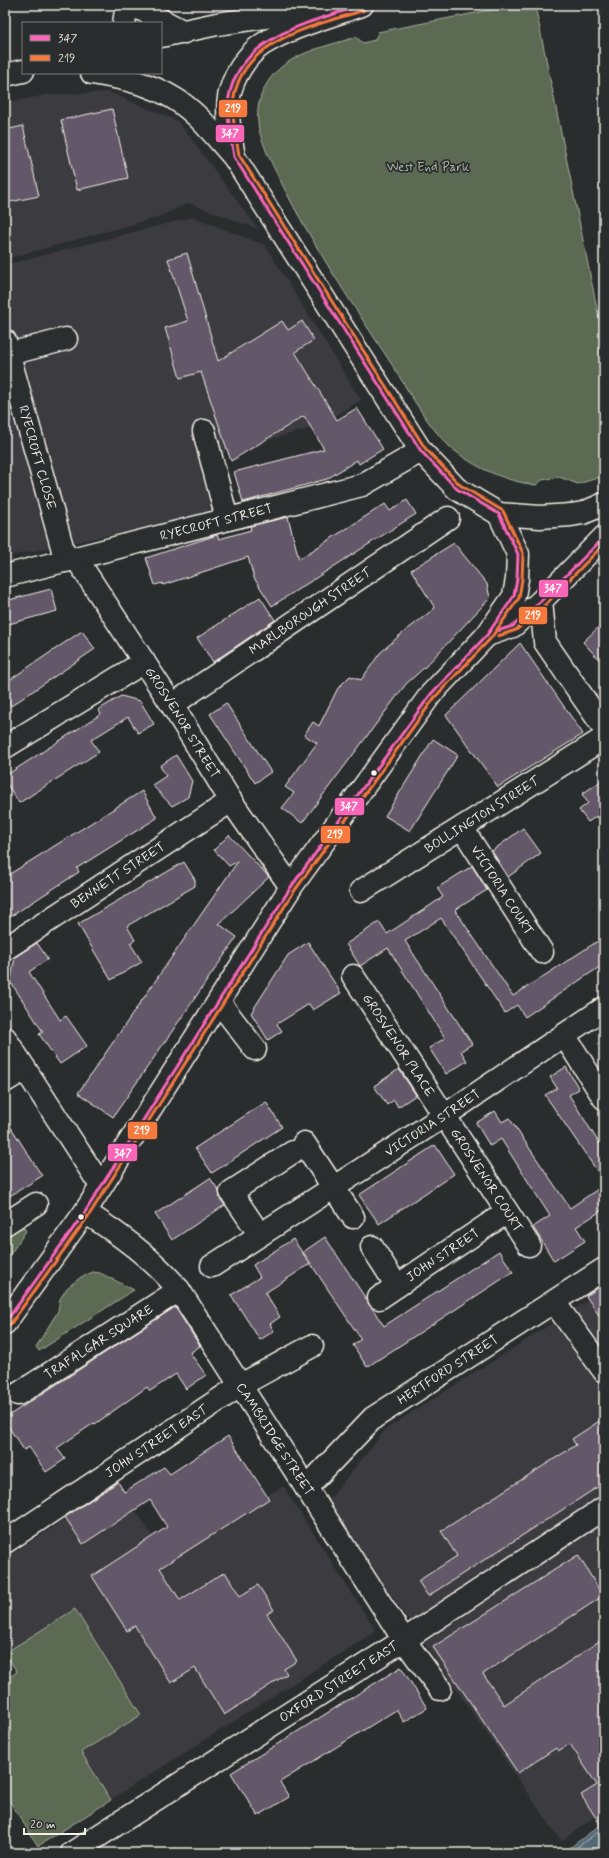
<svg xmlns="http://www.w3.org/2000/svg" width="609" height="1858" font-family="Mynerve,sans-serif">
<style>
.built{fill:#3b3a40}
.green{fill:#5c6a52;stroke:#a8ae9d}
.water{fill:#526876;stroke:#939fa4}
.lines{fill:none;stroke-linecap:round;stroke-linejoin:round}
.shore{stroke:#b3baba;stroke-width:1}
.building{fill:#645969;stroke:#f4f1e8}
.minor-casing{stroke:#f4f1e8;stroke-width:25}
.highway-casing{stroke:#f4f1e8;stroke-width:25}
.minor{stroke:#2a2d2e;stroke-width:22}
.highway{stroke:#2a2d2e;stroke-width:22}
.bus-1-casing{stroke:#2a2d2e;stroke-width:6}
.bus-2-casing{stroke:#2a2d2e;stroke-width:6}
.bus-1{stroke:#fa66b7;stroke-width:3}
.bus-2{stroke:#f6793e;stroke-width:3}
.bus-dot{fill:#f4f1e8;stroke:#2a2d2e;stroke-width:1.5}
.labels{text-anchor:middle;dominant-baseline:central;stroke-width:3.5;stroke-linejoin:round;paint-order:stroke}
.park-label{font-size:13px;fill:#b0b4a4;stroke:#2a2d2e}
.street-label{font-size:13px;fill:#f4f1e8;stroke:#2a2d2e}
.line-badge{stroke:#2a2d2e;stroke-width:1.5}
.badge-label{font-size:11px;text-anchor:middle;font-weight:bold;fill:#fff}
</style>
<rect width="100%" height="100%" fill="#2a2d2e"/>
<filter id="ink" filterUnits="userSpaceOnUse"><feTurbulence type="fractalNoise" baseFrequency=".025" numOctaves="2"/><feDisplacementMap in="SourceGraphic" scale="8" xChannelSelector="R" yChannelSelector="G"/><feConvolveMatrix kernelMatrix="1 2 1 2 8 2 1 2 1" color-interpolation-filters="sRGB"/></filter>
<g filter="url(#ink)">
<g class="built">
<polygon points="109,92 178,121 258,229 189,203 156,218 5,259 5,103 46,95"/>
<polygon points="193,217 265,245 361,400 316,427 200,458 211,514 5,557 5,265"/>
<polygon points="604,1282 604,1810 561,1841 327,1502 386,1429 587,1301 583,1295"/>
<polygon points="119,1485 167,1559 283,1486 376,1631 38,1846 5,1794 5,1680 17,1672 5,1654 5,1558"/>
</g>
<g class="green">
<path d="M516,5H535L604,343V476L578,484L559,477L542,480L536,485C504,481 473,467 449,446C424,422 405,384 385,354C349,299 312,244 282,184C274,168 265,151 260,133C256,119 257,104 263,91C279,54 322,48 356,37L363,43L375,40L378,32Z"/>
<polygon points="21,1224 26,1231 5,1262 5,1234"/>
<polygon points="93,1272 100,1273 134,1290 39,1351 36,1347 58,1311 60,1299 67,1288 81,1277"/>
<polygon points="75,1609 141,1715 81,1752 111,1800 38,1846 5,1794 5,1680 17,1672 5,1653"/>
</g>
<polygon class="water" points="604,1822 604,1853 563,1853"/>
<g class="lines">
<polyline class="shore" points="569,1853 602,1829"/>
</g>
<g class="building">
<polygon points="112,109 128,178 77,190 61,120"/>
<polygon points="23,126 39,196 5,203 5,130"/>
<polygon points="187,253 218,361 282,321 288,330 302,321 314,340 295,352 337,420 357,408 383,449 359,464 357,460 327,479 243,502 234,472 324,449 304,416 231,461 201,372 180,378 165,328 188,321 168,259"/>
<polygon points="407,500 416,514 272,606 254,578 248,557 163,585 162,583 155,585 146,558 217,535 219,539 251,530 250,526 288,517 299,559 385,504 390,511"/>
<polygon points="454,543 487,584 490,598 426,666 406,684 302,823 282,808 294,793 285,787 317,743 304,735 313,722 319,726 338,688 350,676 361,680 380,653 399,636 435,608 411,570"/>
<polygon points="51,589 57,611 5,625 5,601"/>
<polygon points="260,597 275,620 213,662 197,638"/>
<polygon points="604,622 604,665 583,642"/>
<polygon points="82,631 95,649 11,706 5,698 5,683"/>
<polygon points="520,643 583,734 498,787 446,715"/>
<polygon points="121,696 140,701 154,724 138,733 128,717 91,740 99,752 19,803 5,781 5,776 101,714 98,710"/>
<polygon points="226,703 271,772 255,783 210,714"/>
<polygon points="433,739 458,755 410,831 385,816"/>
<polygon points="176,755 192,781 188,797 172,806 152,785 166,776 160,766"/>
<polygon points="604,779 604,827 597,816 588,822 579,810 588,803 582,794"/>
<polygon points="142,791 157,818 77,868 79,872 5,920 5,877"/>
<polygon points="523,828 541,853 508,877 492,851"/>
<polygon points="229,835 269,877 219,924 237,937 113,1117 78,1093 238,861 229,866 214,850"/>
<polygon points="184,862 195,880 195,886 127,926 135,940 130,943 142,962 111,980 78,924"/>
<polygon points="472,866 487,890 455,910 513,996 604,937 604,964 525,1017 517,1005 505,1013 441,918 405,941 472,1044 461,1051 467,1061 446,1074 429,1048 445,1038 388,948 360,966 346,944 379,922 387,934 443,897 437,888"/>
<polygon points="308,942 341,993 313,1010 309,1004 277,1024 282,1031 268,1040 251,1013 288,955"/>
<polygon points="37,943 48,959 29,972 60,1020 66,1016 87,1046 60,1064 39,1034 43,1032 12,984 10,985 15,957"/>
<polygon points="566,1067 579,1089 569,1095 604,1151 604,1181 545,1095 557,1088 550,1077"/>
<polygon points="399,1069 416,1095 398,1107 394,1100 387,1105 374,1086"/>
<polygon points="266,1102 282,1127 212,1173 195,1148"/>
<polygon points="495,1111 502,1122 509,1118 570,1208 604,1185 604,1209 576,1227 585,1241 554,1261 533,1227 550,1216 501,1139 490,1146 476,1123"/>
<polygon points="5,1118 42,1176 5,1199"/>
<polygon points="435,1145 454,1174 379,1224 359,1195"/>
<polygon points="210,1178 219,1191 220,1199 225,1205 172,1240 155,1214"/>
<polygon points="325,1237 384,1326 499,1251 513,1272 367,1367 353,1345 361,1339 303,1252"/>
<polygon points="293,1239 310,1264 265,1293 280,1317 270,1324 274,1331 260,1340 231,1295 260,1277 253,1265"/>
<polygon points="604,1284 604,1323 586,1296"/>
<polygon points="175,1307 200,1346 190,1353 206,1375 186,1389 176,1374 150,1391 147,1387 95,1424 94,1423 57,1448 65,1459 46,1472 29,1447 24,1450 5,1422 5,1418"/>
<polygon points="604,1418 604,1483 428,1596 418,1581 457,1556 441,1531 576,1445 572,1439"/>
<polygon points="228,1436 269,1499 160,1568 180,1600 225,1572 240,1596 258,1585 274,1610 267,1614 297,1661 284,1669 287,1674 224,1715 195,1668 171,1683 135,1626 127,1631 92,1576 167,1527 150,1500 83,1544 65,1517 118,1482 124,1492 164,1467 170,1474"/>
<polygon points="578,1555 603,1596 483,1674 504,1705 604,1638 604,1830 581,1795 597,1785 570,1744 558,1751 556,1748 518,1773 433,1647"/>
<polygon points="401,1667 427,1708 404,1722 396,1710 280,1782 289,1797 258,1816 231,1773"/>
</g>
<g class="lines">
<g class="minor-casing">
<g id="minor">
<polyline points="133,5 184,32"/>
<polyline points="124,23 127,5"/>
<path id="s1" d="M5,341L66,561"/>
<polyline points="9,354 66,339"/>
<polyline points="204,431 227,519"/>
<path id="s2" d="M76,558L172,705L231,801L291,887"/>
<path id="s3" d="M5,576L362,485L421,451"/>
<polyline points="541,601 545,642 604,728"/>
<path id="s4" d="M172,705L448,518"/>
<polyline points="5,747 144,662"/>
<path id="s5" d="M462,828L542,952"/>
<path id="s6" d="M361,891L604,738"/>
<path id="s7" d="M5,949L231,801"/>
<path id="s8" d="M353,976L529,1245"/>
<polyline points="219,1002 255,1049"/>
<polyline points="564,1035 604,1098"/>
<polyline points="5,1038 101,1186"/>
<polyline points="5,1081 25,1069"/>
<polyline points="304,1143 353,1217"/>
<path id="s9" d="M85,1212C119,1234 153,1258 179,1290L404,1640L440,1689"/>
<polyline points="5,1224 36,1204"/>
<polyline points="260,1235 231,1192 293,1152"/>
<polyline points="372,1247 397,1286"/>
<path id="s10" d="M212,1266L444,1116L604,1008"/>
<path id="s11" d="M379,1298L507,1212"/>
<polyline points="554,1302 604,1371"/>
<path id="s12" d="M18,1394L179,1290"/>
<path id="s13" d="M306,1488L373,1418L604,1269"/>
<path id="s14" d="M5,1542L241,1385L312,1346"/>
<path id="s15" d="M72,1853L404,1640L604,1508"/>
</g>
</g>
<g class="highway-casing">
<g id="highway">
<polyline points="161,36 217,24 321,9"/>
<path d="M92,73C121,78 150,83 175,99C198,113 216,137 234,157L421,451L457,489L499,514L540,517L571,515L583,513L604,504"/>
<polyline points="5,75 23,71"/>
<path d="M234,157C231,137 226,117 229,97C232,78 247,54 263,44C290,27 331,16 362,5"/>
<polyline points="487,635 513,626 541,601 604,537"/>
<polyline points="5,1323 85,1212 291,887 431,694 487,635 514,596 517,579 518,554 499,514"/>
</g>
</g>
<use href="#minor" class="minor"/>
<use href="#highway" class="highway"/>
<g class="bus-1-casing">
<g id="bus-1">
<polyline points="497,631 513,626 541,601 604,537"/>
<path d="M5,1323L85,1212L291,887L431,694L487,635L514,596L517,579L518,554L499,514L457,489L421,451L234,157C231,137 226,117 229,97C240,35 313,22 362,5"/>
</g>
</g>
<g class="bus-2-casing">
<g id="bus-2">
<polyline points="498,636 516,630 545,605 604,544"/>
<path d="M9,1326L89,1215L295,890L435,697L491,638L519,598L522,579L523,553L503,511L460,485L425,448L239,155C236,136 231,117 234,97C244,38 316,26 364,10"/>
</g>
</g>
<use href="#bus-1" class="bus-1"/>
<use href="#bus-2" class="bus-2"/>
</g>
</g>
<g class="bus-dot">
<circle cx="374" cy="773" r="3.5"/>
<circle cx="81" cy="1217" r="3.5"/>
</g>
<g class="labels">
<g class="park-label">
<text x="428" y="167">West End Park</text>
</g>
<g class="street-label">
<text stroke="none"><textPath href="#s1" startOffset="121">RYECROFT CLOSE</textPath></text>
<text stroke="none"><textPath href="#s3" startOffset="218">RYECROFT STREET</textPath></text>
<text stroke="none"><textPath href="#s4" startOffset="167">MARLBOROUGH STREET</textPath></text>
<text stroke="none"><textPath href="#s2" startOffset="196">GROSVENOR STREET</textPath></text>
<text stroke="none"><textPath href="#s6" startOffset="143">BOLLINGTON STREET</textPath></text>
<text stroke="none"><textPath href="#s7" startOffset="135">BENNETT STREET</textPath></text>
<text stroke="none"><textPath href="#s5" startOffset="74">VICTORIA COURT</textPath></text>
<text stroke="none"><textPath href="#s8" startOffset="83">GROSVENOR PLACE</textPath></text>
<text stroke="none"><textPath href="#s10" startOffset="263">VICTORIA STREET</textPath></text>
<text stroke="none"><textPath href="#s8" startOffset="244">GROSVENOR COURT</textPath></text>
<text stroke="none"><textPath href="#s11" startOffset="77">JOHN STREET</textPath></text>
<text stroke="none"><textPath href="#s12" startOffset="96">TRAFALGAR SQUARE</textPath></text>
<text stroke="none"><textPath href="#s13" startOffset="186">HERTFORD STREET</textPath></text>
<text stroke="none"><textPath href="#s9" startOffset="300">CAMBRIDGE STREET</textPath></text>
<text stroke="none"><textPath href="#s14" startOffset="182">JOHN STREET EAST</textPath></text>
<text stroke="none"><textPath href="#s15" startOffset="317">OXFORD STREET EAST</textPath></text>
</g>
</g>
<g class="line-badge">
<rect x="218" y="99" width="30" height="19" rx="4" fill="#f6793e"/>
<rect x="215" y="124" width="30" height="19" rx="4" fill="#fa66b7"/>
<rect x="538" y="579" width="31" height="19" rx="4" fill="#fa66b7"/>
<rect x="518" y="606" width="30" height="19" rx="4" fill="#f6793e"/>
<rect x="334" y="797" width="31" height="19" rx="4" fill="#fa66b7"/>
<rect x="320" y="825" width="31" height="19" rx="4" fill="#f6793e"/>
<rect x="127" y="1121" width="31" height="19" rx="4" fill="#f6793e"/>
<rect x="107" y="1143" width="31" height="19" rx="4" fill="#fa66b7"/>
</g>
<g class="badge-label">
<text x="233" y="112">219</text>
<text x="230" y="137">347</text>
<text x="553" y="592">347</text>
<text x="533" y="619">219</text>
<text x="349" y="810">347</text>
<text x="335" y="838">219</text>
<text x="142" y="1134">219</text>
<text x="123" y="1157">347</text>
</g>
<rect width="609" height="1858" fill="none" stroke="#2a2d2e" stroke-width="20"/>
<rect x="10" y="10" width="589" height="1838" fill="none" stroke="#f4f1e8" stroke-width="1.5" filter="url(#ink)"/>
<rect x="22" y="22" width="140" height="52" fill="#2a2d2e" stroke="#7b7b78"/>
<rect x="30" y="35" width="20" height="6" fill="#fa66b7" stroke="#7b7b78"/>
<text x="58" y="42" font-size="12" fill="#f4f1e8">347</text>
<rect x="30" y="55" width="20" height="6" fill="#f6793e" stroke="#7b7b78"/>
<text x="58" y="62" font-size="12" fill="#f4f1e8">219</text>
<path d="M24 1828v6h61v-6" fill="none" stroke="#f4f1e8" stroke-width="2"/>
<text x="30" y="1828" font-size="12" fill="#f4f1e8" stroke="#2a2d2e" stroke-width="3" paint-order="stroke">20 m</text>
</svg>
